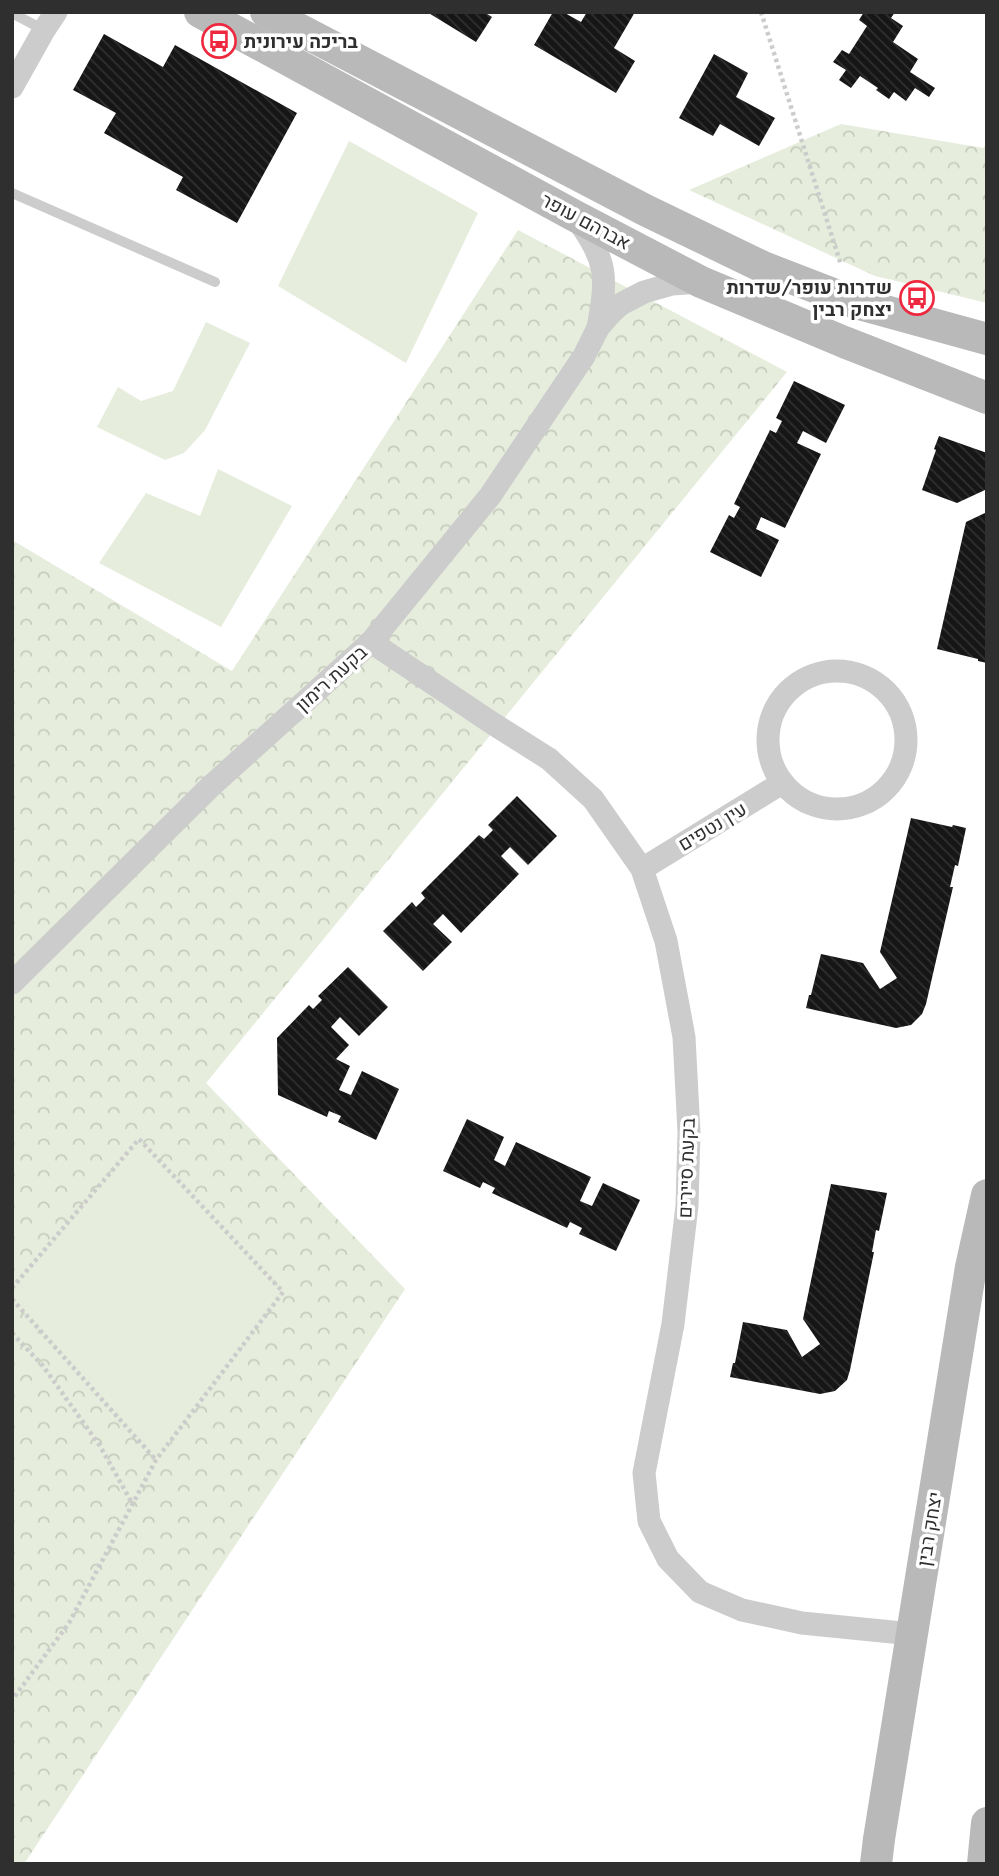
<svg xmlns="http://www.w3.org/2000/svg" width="999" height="1876" font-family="Quicksand,Heebo,sans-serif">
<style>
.park{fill:url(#park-crowns)}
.garden{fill:#e6eddc}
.building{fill:url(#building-back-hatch)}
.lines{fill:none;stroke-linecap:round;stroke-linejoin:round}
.path{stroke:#ccc;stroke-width:4.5;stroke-dasharray:3.5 3.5;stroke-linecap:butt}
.lane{stroke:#ccc;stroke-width:10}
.street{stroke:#ccc;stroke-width:23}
.secondary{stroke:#b9b9b9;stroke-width:32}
.labels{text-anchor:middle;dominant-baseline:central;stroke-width:7;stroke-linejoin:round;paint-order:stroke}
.poi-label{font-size:19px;font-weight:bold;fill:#2f2f2f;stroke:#fff;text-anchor:start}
.street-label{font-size:19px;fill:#2f2f2f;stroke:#fff}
</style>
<defs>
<pattern id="park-crowns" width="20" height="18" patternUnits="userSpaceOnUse" patternTransform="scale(1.75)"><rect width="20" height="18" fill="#e6eddc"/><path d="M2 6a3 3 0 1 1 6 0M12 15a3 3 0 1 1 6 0" fill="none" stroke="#c6ccbd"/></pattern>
<pattern id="building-back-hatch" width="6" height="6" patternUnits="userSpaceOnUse" patternTransform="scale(1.75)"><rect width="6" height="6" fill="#161616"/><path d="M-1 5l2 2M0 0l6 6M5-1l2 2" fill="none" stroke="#303030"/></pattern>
</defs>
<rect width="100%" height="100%" fill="#fff"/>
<g class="park">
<polygon points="841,124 983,148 987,144 987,303 875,276 689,190"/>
<polygon points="518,230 787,372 206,1083 405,1289 24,1864 12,1864 12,540 232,671"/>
</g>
<g class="garden">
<polygon points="349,141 478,213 406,363 278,286"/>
<polygon points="206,322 250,343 205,430 184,453 165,460 97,427 118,387 141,401 173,391"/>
<polygon points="218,469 292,506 221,627 99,563 146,493 200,516"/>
<polygon points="139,1139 283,1292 156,1460 12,1299 12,1288"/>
</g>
<g class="building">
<polygon points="427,12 484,12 492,17 476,42"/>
<polygon points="553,12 563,12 581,22 587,12 635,12 614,48 635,61 616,93 534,45"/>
<polygon points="864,12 895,12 891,18 903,26 893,42 918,59 910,72 935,88 929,97 915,88 906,101 894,92 889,99 876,90 878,88 860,76 851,88 839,80 846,70 833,62 842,50 849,54 867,26 859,20"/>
<polygon points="104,34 163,67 175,45 297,113 237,223 176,190 183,177 104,133 116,113 73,90"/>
<polygon points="714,54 748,73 736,97 775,118 759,146 720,124 713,136 679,118"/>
<polygon points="794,381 845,405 826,443 803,431 797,443 821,454 785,528 761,517 756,529 779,540 761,577 710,552 729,515 734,518 740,507 734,504 770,430 776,433 782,421 776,418"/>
<polygon points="939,436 987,453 987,494 985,490 957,503 922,490 936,450 934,449"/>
<polygon points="987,512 987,663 978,661 978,659 937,649 966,522"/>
<polygon points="517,796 557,836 528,865 510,847 501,856 519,874 461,933 443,914 433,924 452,942 423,971 383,931 412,902 416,907 425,898 421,893 479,835 484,839 493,830 488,825"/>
<polygon points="911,818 952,827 953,825 966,828 958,866 955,865 950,887 953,887 926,1004 922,1014 911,1025 896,1028 806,1008 809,995 811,995 821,954 863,963 880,989 897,978 880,952"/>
<polygon points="348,967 388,1007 359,1036 340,1017 331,1027 349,1045 336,1059 350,1066 339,1090 351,1095 362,1071 399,1089 376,1140 338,1122 341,1116 329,1111 327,1117 278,1095 277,1038 309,1005 313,1009 322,1000 318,996"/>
<polygon points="467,1119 504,1137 494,1160 505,1166 516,1142 591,1177 580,1201 592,1206 603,1183 640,1200 616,1251 579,1234 582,1228 570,1222 567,1228 492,1193 495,1188 483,1182 480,1188 443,1171"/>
<polygon points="831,1184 887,1193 879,1231 876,1230 872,1252 874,1252 850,1370 847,1380 835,1391 820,1394 730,1377 733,1363 735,1363 743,1322 787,1330 802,1357 820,1344 803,1319"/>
</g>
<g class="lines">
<g class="path">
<polyline points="761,12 841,265"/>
<polyline points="12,713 12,736"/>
<polyline points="12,1288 139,1139 283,1292 156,1460 69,1623 12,1700"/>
<polyline points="12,1299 156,1460"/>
<polyline points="12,1333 43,1366 100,1446 132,1503"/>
</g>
<g class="lane">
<polyline points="12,13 44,30"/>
<polyline points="12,193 215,282"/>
</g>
<g class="street">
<polyline points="12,87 44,30 56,12"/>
<path d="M575,216C607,262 608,273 598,328"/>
<polyline points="371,642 492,723 549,759 593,799 642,869 666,941 684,1037 689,1132 687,1206 673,1324 644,1473 649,1521 668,1559 700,1592 742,1610 802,1623 912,1634"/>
<circle cx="837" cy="740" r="69"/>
<polyline points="642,869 782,783"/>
<polyline points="12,983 210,787 371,642 490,496 584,356 598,328 613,311 621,304 644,292 672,284 701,282"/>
</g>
<g class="secondary">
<polyline points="200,12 575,216 701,282 844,342 987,398"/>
<polyline points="266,12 645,210 763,267 856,303 987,339"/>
<polyline points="876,1864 879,1839 971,1267 987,1195"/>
<polyline points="983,1864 987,1823"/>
</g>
</g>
<defs>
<g id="bus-ring" transform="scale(1.75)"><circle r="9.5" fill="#fff" stroke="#ee293f" stroke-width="1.5"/><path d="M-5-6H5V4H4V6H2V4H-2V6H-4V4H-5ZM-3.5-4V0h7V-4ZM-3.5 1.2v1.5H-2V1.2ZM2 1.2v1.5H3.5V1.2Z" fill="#ee293f"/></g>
</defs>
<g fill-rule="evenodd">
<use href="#bus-ring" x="219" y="41"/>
<use href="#bus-ring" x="917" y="298"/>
</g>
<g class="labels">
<g class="poi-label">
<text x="244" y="41">בריכה עירונית</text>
<text x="892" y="287" text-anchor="end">שדרות עופר/שדרות<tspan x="892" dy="22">יצחק רבין</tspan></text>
</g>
<g class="street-label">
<text transform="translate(586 221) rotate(28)">אברהם עופר</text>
<text transform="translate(331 678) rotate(-42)">בקעת רימון</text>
<text transform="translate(712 826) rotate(-31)">עין נטפים</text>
<text transform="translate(686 1168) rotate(-88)">בקעת סיירים</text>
<text transform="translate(929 1529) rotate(-81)">יצחק רבין</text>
</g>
</g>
<rect width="999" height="1876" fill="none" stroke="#2f2f2f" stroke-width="28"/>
</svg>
